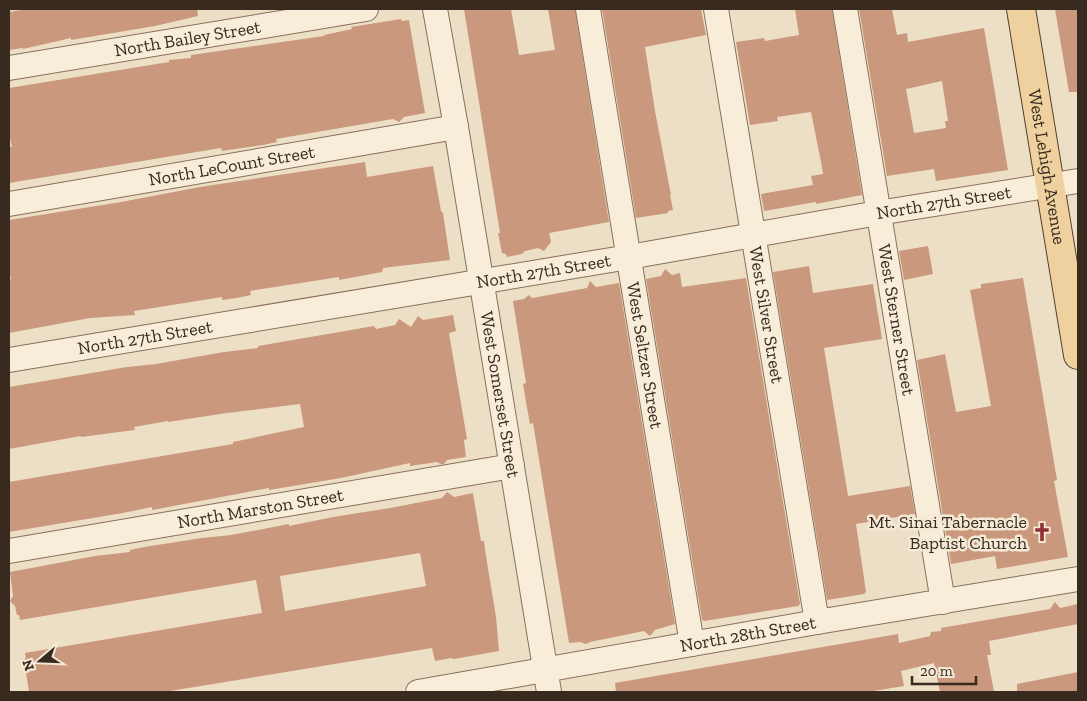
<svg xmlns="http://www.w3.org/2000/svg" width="1087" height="701" font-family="'Zilla Slab',serif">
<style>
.building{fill:#ca987d;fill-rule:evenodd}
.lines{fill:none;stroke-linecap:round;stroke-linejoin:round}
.street-casing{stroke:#88705c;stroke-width:26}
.primary-casing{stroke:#563f30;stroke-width:30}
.street{stroke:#f8edd9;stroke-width:24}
.primary{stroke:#eed19f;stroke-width:28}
.labels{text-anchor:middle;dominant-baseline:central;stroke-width:5;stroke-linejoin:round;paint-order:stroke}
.street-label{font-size:18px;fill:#382a1f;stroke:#f4e9d5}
.poi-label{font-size:18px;fill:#382a1f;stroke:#f4e9d5;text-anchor:end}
</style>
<rect width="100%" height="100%" fill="#eddfc6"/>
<g class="building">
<polygon points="28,9 197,9 198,16 155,26 71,40 71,38 23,49 23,48 9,50 9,12"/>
<polygon points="464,9 511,9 519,55 555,50 548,9 575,9 609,222 549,233 551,242 544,251 538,248 525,251 522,254 507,257 506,254 502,253 498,233 500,233"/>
<polygon points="602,9 701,9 706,35 645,47 655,111 671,195 670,195 673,210 668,211 668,213 636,218"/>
<polygon points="795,9 832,9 862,195 816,204 816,202 764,211 761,194 813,185 811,176 823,174 821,162 811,112 777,117 778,121 750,125 736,42 764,38 765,41 799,35"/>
<path d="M859,9H892L897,35L907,33L908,42L984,28L1008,170L936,181L934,169L887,176ZM942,81L948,121H945L946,128L914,133L906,89Z"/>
<polygon points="1055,9 1078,9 1078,92 1069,92"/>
<polygon points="401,19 402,21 409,20 425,113 404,117 399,122 393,119 276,139 277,142 263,145 222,151 221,148 9,183 9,147 12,147 9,134 9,88 169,62 169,60 191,58 191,55 324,36 324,35 352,29 351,27"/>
<polygon points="365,162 367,177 433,166 441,211 443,213 450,260 383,268 382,272 339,280 339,277 250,291 251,295 237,298 222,300 222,297 191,302 134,311 135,315 90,318 9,333 9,280 11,279 9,270 9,220 121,202 200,187"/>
<polygon points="928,246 933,274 904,280 899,251"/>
<polygon points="809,266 813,293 873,284 882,339 824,348 848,496 910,486 915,514 856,524 866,592 864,594 827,600 773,272"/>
<polygon points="665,269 672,275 680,273 682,287 746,278 800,604 798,606 704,621 702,620 646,279 661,276"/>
<polygon points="1023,278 1057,480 1054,481 1068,557 997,569 995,556 951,564 917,360 945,354 956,412 991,406 970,290 981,288 981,284"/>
<polygon points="590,281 596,287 619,283 675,624 655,630 650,636 644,631 590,642 586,644 580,642 569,643 533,423 530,424 526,402 523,384 526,383 513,301 524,299 529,295 532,298 587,288"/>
<polygon points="453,315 456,331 449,333 467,439 464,440 466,457 447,460 444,464 441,464 437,462 410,466 410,463 341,478 269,490 269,488 152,510 152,507 123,513 9,532 9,482 233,444 233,442 304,427 300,404 227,413 168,422 168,421 134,427 135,430 81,437 81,436 9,449 9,387 127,367 156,364 224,352 258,348 258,346 374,326 376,329 395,325 399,319 411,327 418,316 423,320"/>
<path d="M447,492L454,497L473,493L481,541H484L486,556L496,617L499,651L454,659L451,658L435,661L432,648L164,692H29L24,659L26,658L25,653L262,613L256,580L20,620L19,615H17L15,606L10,601L13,596L10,572L95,556L130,552V550L144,547L202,538L231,535L289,524V526L333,517L390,508L442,498ZM420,553L426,586L285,611L280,576Z"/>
<polygon points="1055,602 1060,608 1078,604 1078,624 989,641 991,655 987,655 994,692 940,692 934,663 901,671 904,686 867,692 616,692 615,683 898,634 899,643 930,636 931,632 941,631 941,628 1050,609"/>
<polygon points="1078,672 1078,692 1017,692 1017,684"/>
</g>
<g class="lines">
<g class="street-casing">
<g id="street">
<path id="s1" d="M435,9L456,127L549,692"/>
<path id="s2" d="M588,9L692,644"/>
<path id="s3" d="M716,9L817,622"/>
<path id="s4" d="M845,9L943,602"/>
<path id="s5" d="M9,68L366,9"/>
<path id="s6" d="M9,204L456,127"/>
<path id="s7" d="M9,360L629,257L878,213L1078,181"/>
<path id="s8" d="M9,551L512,466"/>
<path id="s9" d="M418,692L817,622L1078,579"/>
</g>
</g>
<g class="primary-casing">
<g id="primary">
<path id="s10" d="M1021,9L1078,355"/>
</g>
</g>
<use href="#street" class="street"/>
<use href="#primary" class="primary"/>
</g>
<defs>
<g id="church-bare" transform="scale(1.5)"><path d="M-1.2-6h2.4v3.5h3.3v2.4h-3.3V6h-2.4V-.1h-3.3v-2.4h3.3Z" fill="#942e36" stroke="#f4e9d5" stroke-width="2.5" paint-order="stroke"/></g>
</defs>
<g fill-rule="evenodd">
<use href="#church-bare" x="1042" y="532"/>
</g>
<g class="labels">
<g class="street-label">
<text stroke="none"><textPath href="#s5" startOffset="181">North Bailey Street</textPath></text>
<text stroke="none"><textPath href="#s6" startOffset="226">North LeCount Street</textPath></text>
<text stroke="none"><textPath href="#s10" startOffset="160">West Lehigh Avenue</textPath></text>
<text stroke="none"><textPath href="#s7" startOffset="948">North 27th Street</textPath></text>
<text stroke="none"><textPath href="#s7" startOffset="542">North 27th Street</textPath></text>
<text stroke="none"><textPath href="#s3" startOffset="310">West Silver Street</textPath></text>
<text stroke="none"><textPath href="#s4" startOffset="315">West Sterner Street</textPath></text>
<text stroke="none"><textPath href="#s7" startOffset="138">North 27th Street</textPath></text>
<text stroke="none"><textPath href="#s2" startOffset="351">West Seltzer Street</textPath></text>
<text stroke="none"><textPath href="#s1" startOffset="391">West Somerset Street</textPath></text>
<text stroke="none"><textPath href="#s8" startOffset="255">North Marston Street</textPath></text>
<text stroke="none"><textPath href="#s9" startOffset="335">North 28th Street</textPath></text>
</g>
<g class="poi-label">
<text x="1027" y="522">Mt. Sinai Tabernacle<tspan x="1027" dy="21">Baptist Church</tspan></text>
</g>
</g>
<rect width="1087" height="701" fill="none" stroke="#382a1f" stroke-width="20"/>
<g transform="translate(40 661) rotate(251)" stroke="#f4e9d5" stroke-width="4" paint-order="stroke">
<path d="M0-4L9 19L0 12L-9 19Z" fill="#382a1f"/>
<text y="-8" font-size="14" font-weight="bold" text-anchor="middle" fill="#382a1f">N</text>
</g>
<path d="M912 676v8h64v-8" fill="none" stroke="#382a1f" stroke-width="2.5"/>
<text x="920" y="676" font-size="15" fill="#382a1f" stroke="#f4e9d5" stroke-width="4" paint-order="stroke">20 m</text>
</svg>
